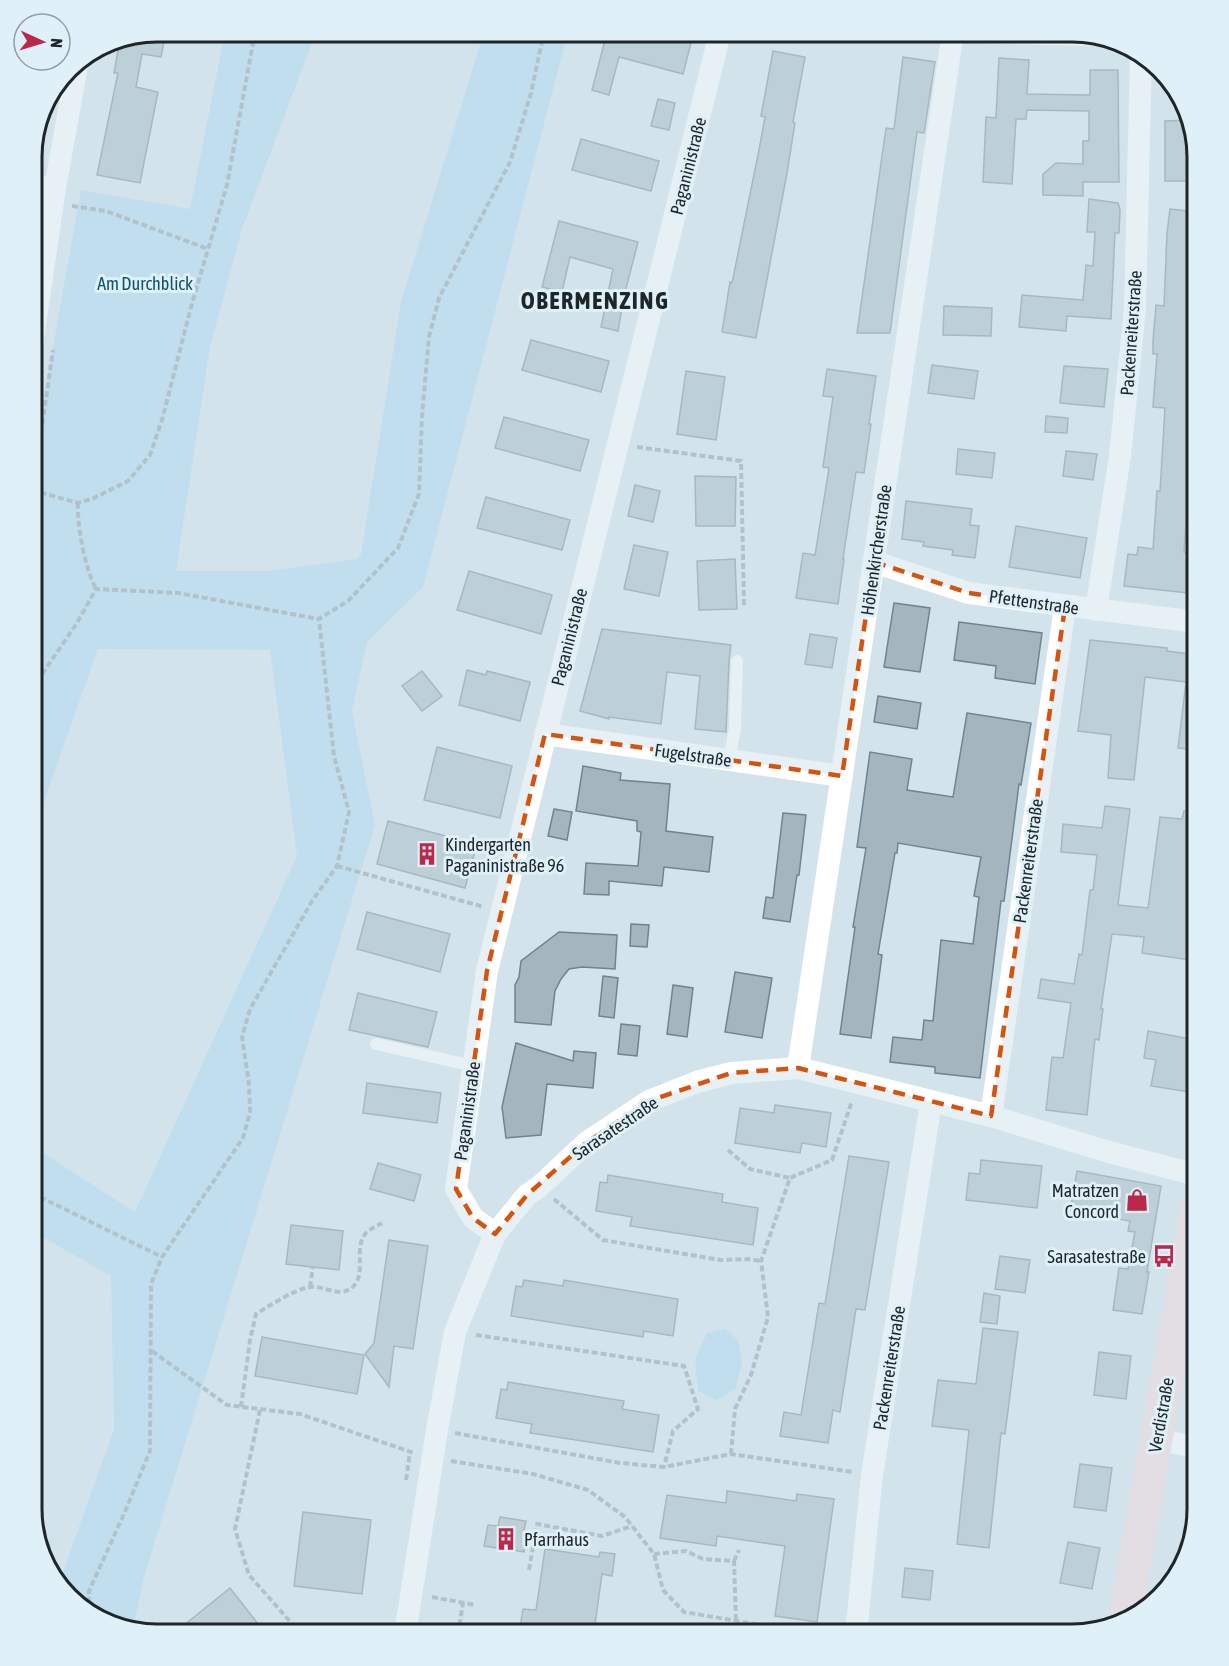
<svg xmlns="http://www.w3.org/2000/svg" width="1229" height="1666" font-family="'Asap Condensed',sans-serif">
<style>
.green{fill:#acd8ee}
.building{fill:#a5b5bd;stroke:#74838b;stroke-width:1.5}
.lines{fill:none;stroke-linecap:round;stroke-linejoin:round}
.path{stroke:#8d9aa1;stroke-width:4;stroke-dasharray:6 3;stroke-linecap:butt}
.lane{stroke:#fff;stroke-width:12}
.street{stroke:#fff;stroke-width:22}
.primary{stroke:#f7d7d9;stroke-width:33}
.marked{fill:none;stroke:#d4540f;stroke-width:4.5;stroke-dasharray:12 8;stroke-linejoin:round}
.labels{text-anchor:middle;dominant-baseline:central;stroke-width:6;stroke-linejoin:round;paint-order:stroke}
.street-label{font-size:18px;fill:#1f2629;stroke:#dff0f9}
.park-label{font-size:18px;fill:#0c536f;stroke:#dff0f9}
.poi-label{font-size:18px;fill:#1f2629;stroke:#dff0f9;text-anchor:start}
.district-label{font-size:24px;font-weight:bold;letter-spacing:1.5px;fill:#1f2629;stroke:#dff0f9}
.rim{fill:none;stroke:#1f2629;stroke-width:3}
</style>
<rect width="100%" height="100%" fill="#d2e3ec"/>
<g class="green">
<polygon points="225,32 316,32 242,229 210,347 176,571 268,571 357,559 361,554 401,302 484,32 568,32 423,587 367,642 352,711 375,825 144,1577 133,1629 94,1618 59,1583 114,1429 111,1276 32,1231 32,1146 135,1212 297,856 270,650 98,649 32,835 32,465 81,190 190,209"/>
<polygon points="725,1329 738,1340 742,1361 736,1388 717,1400 698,1391 695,1359 707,1333"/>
</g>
<g class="building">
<polygon points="156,32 166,32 161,57 142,54 136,87 158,92 140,183 97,175 118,73 114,73 120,39"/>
<polygon points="607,32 649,32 691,43 683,74 619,57 609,95 592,90"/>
<polygon points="773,51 805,57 793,122 795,123 787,173 756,338 722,332 730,282 732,283 759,150 765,117 761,116"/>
<polygon points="903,57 935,62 924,133 917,132 890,333 857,333 886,128 894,129"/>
<polygon points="999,58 1029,60 1027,94 1090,95 1090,70 1118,70 1119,182 1083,182 1083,196 1043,195 1043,174 1056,163 1083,164 1083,141 1089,141 1089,111 1027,110 1026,119 1016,119 1012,184 983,182 986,117 996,118"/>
<polygon points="658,99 675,103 669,130 651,126"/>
<polygon points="1188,120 1197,154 1197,181 1165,181 1165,121"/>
<polygon points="581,139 659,161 651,191 572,170"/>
<polygon points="1089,199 1118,203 1120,210 1119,233 1115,233 1111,319 1067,316 1066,331 1019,327 1022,295 1083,300 1086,265 1093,266 1095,232 1087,232"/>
<polygon points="1170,209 1197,212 1191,297 1197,298 1197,423 1193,423 1184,552 1193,554 1188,593 1124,586 1128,554 1137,555 1138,547 1153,549 1157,491 1160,491 1165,408 1153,407 1157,354 1153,354 1153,341 1156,305 1164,306 1167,233"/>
<polygon points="559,221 638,242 624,296 618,331 601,327 613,269 570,257 562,292 542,287"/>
<polygon points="944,306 992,308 991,336 943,335"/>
<polygon points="531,340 609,361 601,392 522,370"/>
<polygon points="932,365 978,371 974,399 928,393"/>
<polygon points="1064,366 1108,369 1104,407 1060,403"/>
<polygon points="827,369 876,376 869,424 871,424 864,473 856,472 843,559 844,559 838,604 796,598 803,553 815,555 829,468 823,467 833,397 823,396"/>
<polygon points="686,371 725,377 716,440 677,434"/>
<polygon points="1046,416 1068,418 1067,433 1045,432"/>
<polygon points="504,417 589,440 580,471 495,448"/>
<polygon points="958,449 995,453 992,478 956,474"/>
<polygon points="1066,451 1097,454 1093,480 1063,476"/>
<polygon points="695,476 736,477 735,526 696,526"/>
<polygon points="635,485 660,491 653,522 628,516"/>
<polygon points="486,497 570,520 562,550 477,528"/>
<polygon points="906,501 972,509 970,525 979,526 975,558 952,555 953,550 923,546 924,542 902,539"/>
<polygon points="1016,526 1087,538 1080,578 1009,567"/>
<polygon points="634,545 668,552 659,596 624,589"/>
<polygon points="735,559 737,609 699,610 697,561"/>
<polygon points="469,571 552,595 541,634 457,610"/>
<polygon points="894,603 930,608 920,672 884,667"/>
<polygon points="959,622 1042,633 1035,684 995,678 996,666 954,660"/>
<polygon points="602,629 731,645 729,661 726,732 695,729 700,676 667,672 661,724 609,717 609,719 580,711"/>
<polygon points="810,634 837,638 832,668 805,664"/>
<polygon points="1090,640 1167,648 1167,651 1197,655 1197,750 1178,748 1186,682 1145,677 1134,780 1108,778 1111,735 1078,731"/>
<polygon points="467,670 486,675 487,671 530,682 520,721 459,705"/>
<polygon points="422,671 442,696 422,711 402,686"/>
<polygon points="878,696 921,703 917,729 874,722"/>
<polygon points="967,713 1031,723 1021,785 1019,784 1004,901 1001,901 980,1078 935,1073 935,1067 890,1062 893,1037 922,1040 924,1020 933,1021 941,940 973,944 979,897 974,896 981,857 898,843 897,853 895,853 878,954 882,955 871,1038 840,1034 855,927 853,927 866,848 857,847 870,752 912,759 907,790 953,797"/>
<polygon points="437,747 512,766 500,818 424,800"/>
<polygon points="583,766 621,773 620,780 670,784 666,831 713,837 709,872 664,867 662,886 609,881 609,895 584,894 586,863 638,866 641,832 637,831 637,821 576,811"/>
<polygon points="1105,806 1130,809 1118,905 1148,908 1160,817 1182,819 1184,811 1197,813 1197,961 1142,953 1144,937 1112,934 1101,1009 1103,1009 1099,1040 1095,1039 1087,1115 1046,1110 1052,1057 1063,1058 1071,1003 1038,998 1041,979 1074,984 1079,954 1082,955 1090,890 1093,890 1097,855 1061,852 1063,824 1102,828"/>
<polygon points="554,809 572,812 567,840 548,836"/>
<polygon points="783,813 806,815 799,875 797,875 790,922 763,918 766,897 773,898"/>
<polygon points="388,821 477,844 465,888 377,864"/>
<polygon points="367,912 450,934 440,972 357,949"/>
<polygon points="631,924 649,925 647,947 630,946"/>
<polygon points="559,932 617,935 615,969 582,967 569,969 561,979 555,991 551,1025 515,1022 515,985 519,977 521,961"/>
<polygon points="735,972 772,978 762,1038 725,1032"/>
<polygon points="603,976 618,978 614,1018 599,1016"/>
<polygon points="673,985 693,988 687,1037 667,1034"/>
<polygon points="358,993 437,1012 428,1047 349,1030"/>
<polygon points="621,1024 640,1026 637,1056 618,1054"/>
<polygon points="1148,1031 1196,1040 1189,1092 1151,1086 1156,1060 1144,1058"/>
<polygon points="516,1043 573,1061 574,1051 596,1053 593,1088 547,1084 541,1135 506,1138 502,1107"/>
<polygon points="367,1083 441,1093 437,1123 363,1113"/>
<polygon points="775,1105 831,1113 826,1147 802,1143 800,1153 735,1143 740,1108 774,1113"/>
<polygon points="849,1156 889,1162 865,1310 856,1309 840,1412 833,1410 828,1443 780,1436 784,1412 801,1415 819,1303 825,1304"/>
<polygon points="981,1160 1042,1166 1037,1208 966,1200 969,1173 980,1174"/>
<polygon points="378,1163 421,1175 414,1201 370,1189"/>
<polygon points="1077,1171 1161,1186 1147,1272 1149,1272 1142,1314 1113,1310 1119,1268 1128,1269 1135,1232 1128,1231 1130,1221 1070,1211"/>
<polygon points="608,1175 723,1194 722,1202 758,1208 753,1245 630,1226 632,1217 596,1211 600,1182 607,1183"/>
<polygon points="291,1225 343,1231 339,1270 286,1264"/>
<polygon points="389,1240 428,1246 413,1349 394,1346 389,1387 365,1354 374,1343"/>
<polygon points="1000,1256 1030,1260 1025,1293 995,1289"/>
<polygon points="524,1280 563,1286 564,1280 678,1299 673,1336 644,1331 643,1337 511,1316 516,1286 522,1287"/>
<polygon points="984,1293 1000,1296 997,1324 980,1322"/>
<polygon points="983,1328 1018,1332 1005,1434 1001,1433 989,1548 957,1544 969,1430 932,1426 938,1380 976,1384"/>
<polygon points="262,1337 364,1355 357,1394 255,1376"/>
<polygon points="1099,1352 1131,1356 1126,1399 1094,1395"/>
<polygon points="508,1382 624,1401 622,1409 659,1415 653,1452 530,1433 532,1424 496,1418 501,1389 507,1390"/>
<polygon points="1080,1464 1112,1468 1106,1511 1074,1507"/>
<polygon points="727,1491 796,1501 797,1494 834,1499 817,1622 775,1616 785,1546 717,1536 716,1546 660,1538 667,1495 726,1503"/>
<polygon points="303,1512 371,1520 362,1594 294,1586"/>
<polygon points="500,1517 526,1521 524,1530 527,1531 524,1552 484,1546 488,1525 498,1526"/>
<polygon points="1068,1542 1100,1548 1092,1589 1060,1583"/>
<polygon points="545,1549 599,1557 600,1552 615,1554 612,1576 602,1574 594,1632 560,1627 559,1634 519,1634 523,1609 536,1610"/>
<polygon points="905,1568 933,1571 930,1600 902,1597"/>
<polygon points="230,1588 266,1634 173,1634"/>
</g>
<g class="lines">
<g class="path">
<polyline points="39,121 48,122"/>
<polyline points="72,206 106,211 208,249"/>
<polyline points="637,447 741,461 744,606"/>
<polyline points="32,490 78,503 94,498 128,481 150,455 162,420 191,307 227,185 255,32"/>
<polyline points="32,495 53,350"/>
<path d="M78,503C77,527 85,568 96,589"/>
<polyline points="32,689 77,623 96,589 178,593 319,619 348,601 398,548 419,494 422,416 429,337 439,298 510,162 531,93 544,32"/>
<polyline points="337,866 484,907"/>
<polyline points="728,1150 750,1169 790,1178"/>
<polyline points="1188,1154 1197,1095"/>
<polyline points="32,1193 162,1257"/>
<polyline points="554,1199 603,1240 720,1260 748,1259 761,1261"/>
<polyline points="310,1287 313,1266"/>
<polyline points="476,1335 684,1366 698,1409 673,1431 664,1467"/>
<polyline points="152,1351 227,1405 300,1414 414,1453"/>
<path d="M241,1407L250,1340L256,1314C269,1306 295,1289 310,1287C322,1285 338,1297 350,1289C369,1277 352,1248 366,1233C370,1229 377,1226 382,1223"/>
<polyline points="260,1410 235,1529 249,1575 301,1634"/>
<polyline points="455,1433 620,1463 664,1467 731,1454 853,1472"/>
<polyline points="731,1454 735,1409 751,1375 768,1317 761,1261 790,1178 832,1160 852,1101"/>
<polyline points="451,1461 533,1474 588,1490 625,1517 654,1554 663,1590 684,1612 814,1634"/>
<polyline points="406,1480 410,1452"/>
<polyline points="654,1554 686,1551 703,1559 734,1561 736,1622"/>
<polyline points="734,1561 739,1550"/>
<polyline points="529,1570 537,1524 602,1536 632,1526"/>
<polyline points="432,1597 475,1605"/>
<polyline points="89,1612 89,1591 124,1514 150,1451 151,1284 162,1257 243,1138 250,1112 249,1084 242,1037 250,1009 312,901 337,866 349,812 334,756 319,619"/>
<polyline points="458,1634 463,1603"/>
</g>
<g class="lane">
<polyline points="729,760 735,728 737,661"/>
<polyline points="376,1044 473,1066"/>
</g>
<g class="street">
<polyline points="968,32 1091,35"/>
<polyline points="32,186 55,188"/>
<polyline points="32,345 55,188 78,60"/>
<polyline points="874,562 969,593 1197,622"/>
<polyline points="1096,610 1120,456 1135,308 1141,54"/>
<polyline points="545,734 842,776"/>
<polyline points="798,1068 953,32"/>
<polyline points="991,1116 1065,607"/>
<polyline points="495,1234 473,1218 456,1189 487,971 720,33 723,32"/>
<polyline points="1157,1440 1197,1447"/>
<polyline points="405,1634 437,1430 455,1332 495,1234 527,1195 539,1187 586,1143 649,1101 697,1082 731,1073 798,1068 991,1116 1109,1152 1197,1175"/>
<polyline points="856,1634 872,1475 931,1102"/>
</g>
<polyline class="primary" points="1124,1621 1197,1209"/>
</g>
<path d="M0 0H1229V1666H0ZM874,562L969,593L1065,607L991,1116L798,1068L731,1073L649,1101L586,1143L527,1195L495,1234L473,1218L456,1189L487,971L545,734L842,776Z" fill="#d2e3ec" fill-opacity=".55" fill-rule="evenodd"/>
<path class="marked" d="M874,562L969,593L1065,607L991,1116L798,1068L731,1073L649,1101L586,1143L527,1195L495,1234L473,1218L456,1189L487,971L545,734L842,776Z"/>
<defs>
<g id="building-bare" transform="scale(1.8)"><path d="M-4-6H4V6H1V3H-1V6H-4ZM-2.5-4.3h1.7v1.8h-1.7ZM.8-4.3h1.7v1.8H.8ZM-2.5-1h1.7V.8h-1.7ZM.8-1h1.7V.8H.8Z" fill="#ba294a" stroke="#dff0f9" stroke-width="2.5" paint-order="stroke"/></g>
<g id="shop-bare" transform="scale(1.8)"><path d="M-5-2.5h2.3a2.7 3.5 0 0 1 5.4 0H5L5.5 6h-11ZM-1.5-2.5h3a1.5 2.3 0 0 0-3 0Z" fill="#ba294a" stroke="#dff0f9" stroke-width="2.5" paint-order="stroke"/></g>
<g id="bus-bare" transform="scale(1.8)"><path d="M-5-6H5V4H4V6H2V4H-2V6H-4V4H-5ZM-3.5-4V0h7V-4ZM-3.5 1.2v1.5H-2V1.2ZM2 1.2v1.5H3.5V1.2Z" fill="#ba294a" stroke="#dff0f9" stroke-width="2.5" paint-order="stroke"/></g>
</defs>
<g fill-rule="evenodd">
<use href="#building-bare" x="427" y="854"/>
<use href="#shop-bare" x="1137" y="1200"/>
<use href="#bus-bare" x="1164" y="1256"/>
<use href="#building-bare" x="506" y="1539"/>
</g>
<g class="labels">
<g class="street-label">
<text transform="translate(688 166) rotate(-76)">Paganinistraße</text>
<text transform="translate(1131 333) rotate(-86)">Packenreiterstraße</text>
<text transform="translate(876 550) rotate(-82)">Höhenkircherstraße</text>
<text transform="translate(1034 602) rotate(8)">Pfettenstraße</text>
<text transform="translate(569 637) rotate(-76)">Paganinistraße</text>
<text transform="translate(693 755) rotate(8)">Fugelstraße</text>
<text transform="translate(1028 861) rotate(-82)">Packenreiterstraße</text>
<text transform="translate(467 1111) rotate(-82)">Paganinistraße</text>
<text transform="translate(615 1128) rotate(-34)">Sarasatestraße</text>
<text transform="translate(889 1368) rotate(-81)">Packenreiterstraße</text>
<text transform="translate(1161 1415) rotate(-80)">Verdistraße</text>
</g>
<g class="park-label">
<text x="145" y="283">Am Durchblick</text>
</g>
<g class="poi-label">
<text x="445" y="844">Kindergarten<tspan x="445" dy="21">Paganinistraße 96</tspan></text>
<text x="1119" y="1190" text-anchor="end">Matratzen<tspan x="1119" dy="21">Concord</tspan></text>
<text x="1146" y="1256" text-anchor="end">Sarasatestraße</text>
<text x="524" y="1539">Pfarrhaus</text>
</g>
<g class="district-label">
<text x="595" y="300">OBERMENZING</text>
</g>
</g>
<path d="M0 0H1229V1666H0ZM157 42H1072A115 115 0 0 1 1187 157V1509A115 115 0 0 1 1072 1624H157A115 115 0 0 1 42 1509V157A115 115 0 0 1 157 42Z" fill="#dff0f9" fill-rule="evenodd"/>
<path class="rim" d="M157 42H1072A115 115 0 0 1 1187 157V1509A115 115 0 0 1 1072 1624H157A115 115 0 0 1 42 1509V157A115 115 0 0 1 157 42Z"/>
<g transform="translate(42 42) rotate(94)"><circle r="28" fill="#dff0f9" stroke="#929fa6" stroke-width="1.5"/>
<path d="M0-4.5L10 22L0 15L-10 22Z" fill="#ba294a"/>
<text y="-9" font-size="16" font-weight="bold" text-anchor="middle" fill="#1f2629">N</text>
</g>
</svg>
